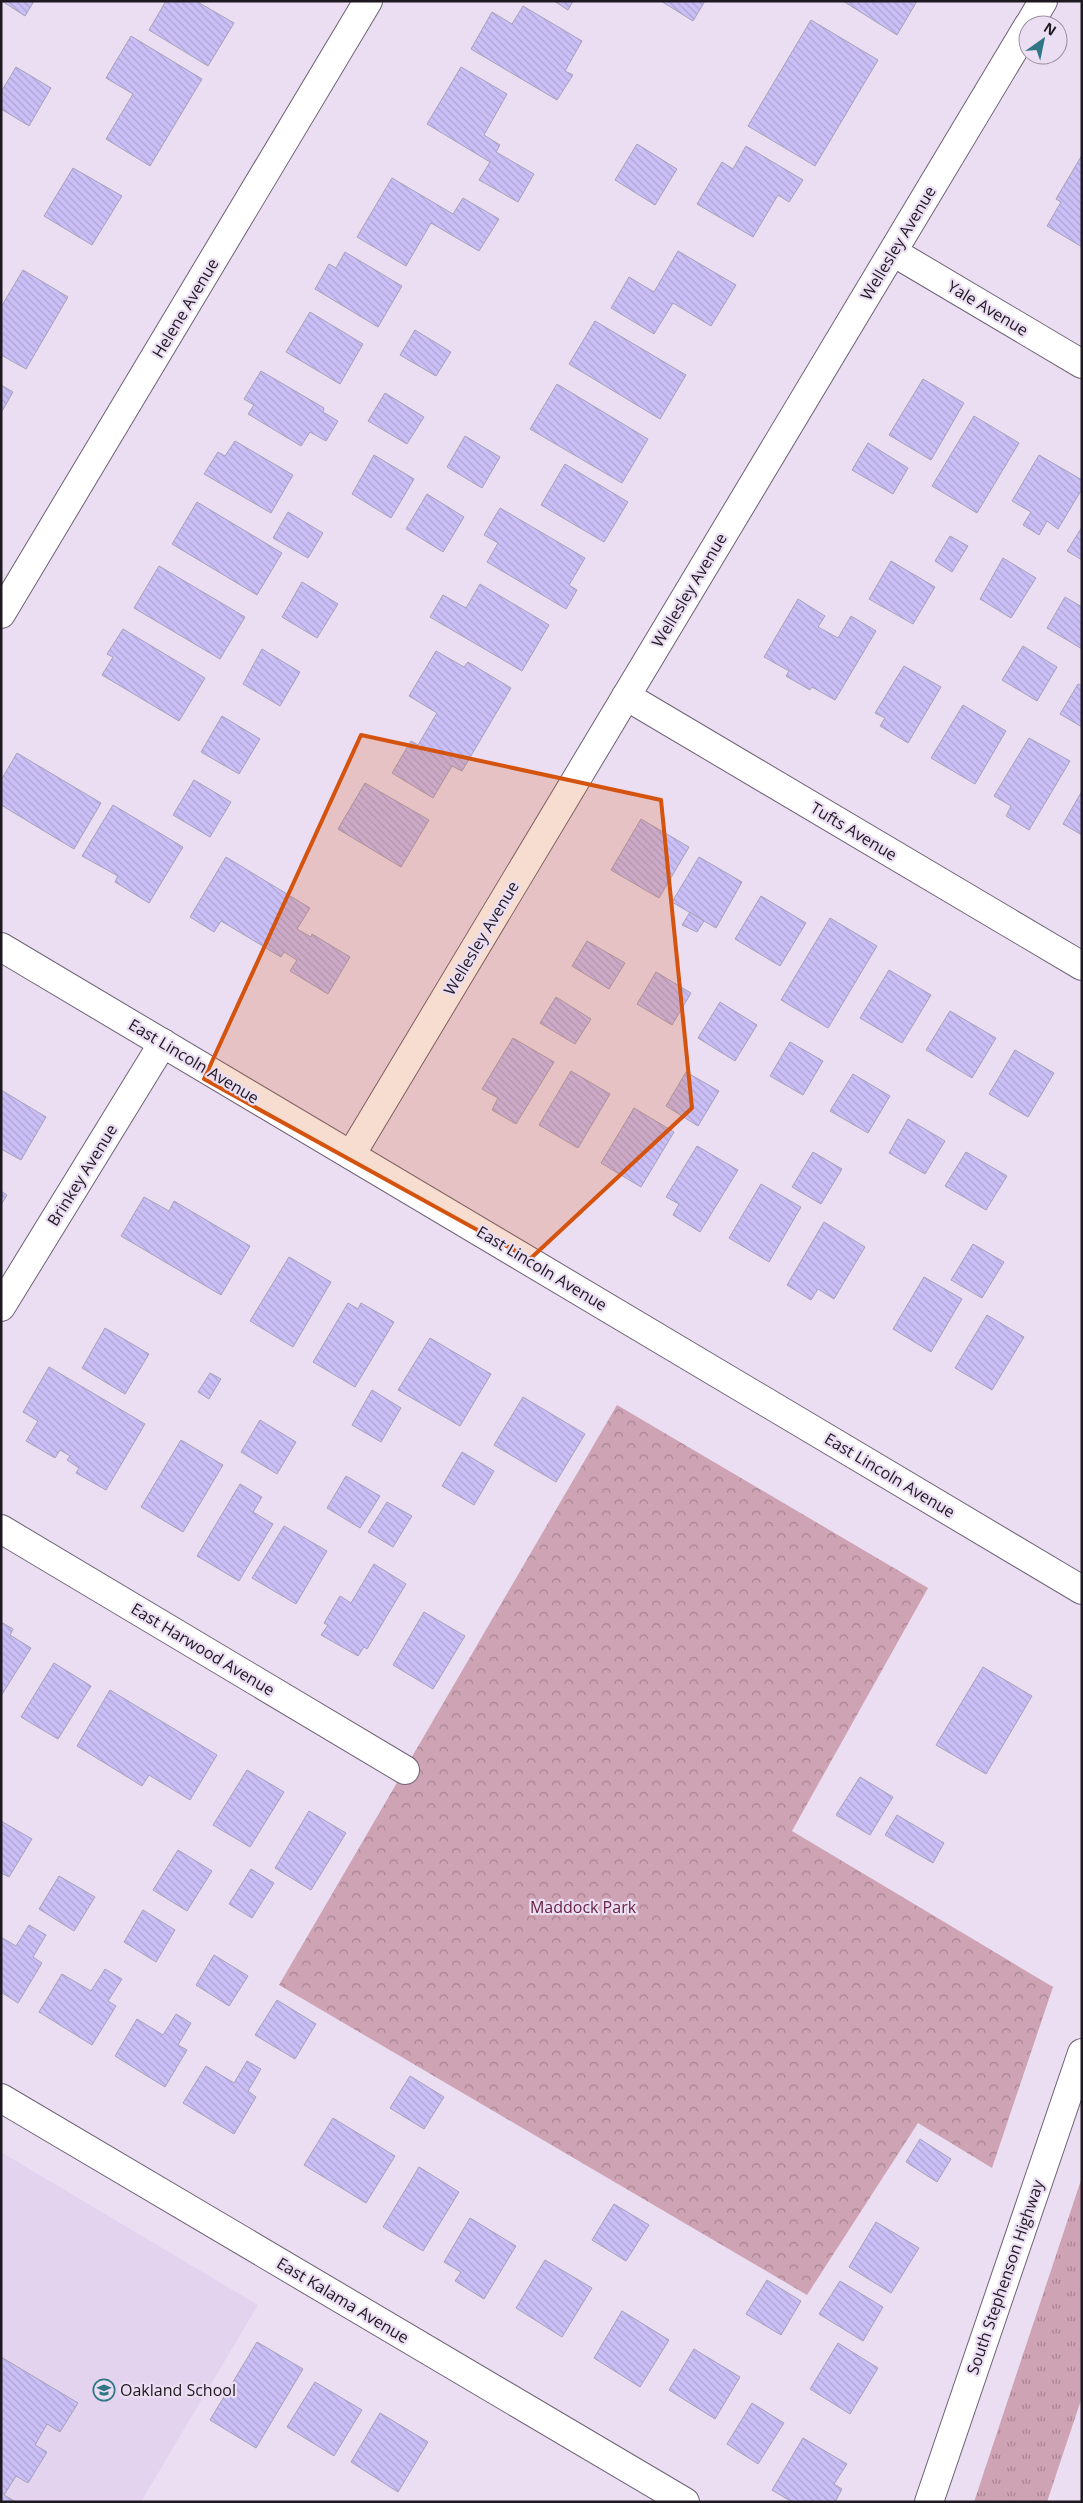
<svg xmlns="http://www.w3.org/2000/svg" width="1083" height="2503" font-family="'Open Sans',sans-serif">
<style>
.built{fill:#e4d3ef}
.grass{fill:url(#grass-tufts)}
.park{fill:url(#park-crowns)}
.building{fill:url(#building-back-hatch);stroke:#a6a2b8}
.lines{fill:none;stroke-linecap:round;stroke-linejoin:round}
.minor-casing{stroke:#6e6275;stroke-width:30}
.tertiary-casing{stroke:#6e6275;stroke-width:30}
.secondary-casing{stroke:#6e6275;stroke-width:30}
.minor{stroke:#fff;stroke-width:28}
.tertiary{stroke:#fff;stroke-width:28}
.secondary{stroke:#fff;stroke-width:28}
.marked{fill:#d4530e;fill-opacity:0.2;stroke:#d4530e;stroke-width:4;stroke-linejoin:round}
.labels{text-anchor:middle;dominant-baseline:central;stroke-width:4.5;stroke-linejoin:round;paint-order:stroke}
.street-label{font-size:16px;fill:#1e1921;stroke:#ebdef3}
.park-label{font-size:16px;fill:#672245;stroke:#ebdef3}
.poi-label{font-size:16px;fill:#1e1921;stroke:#ebdef3;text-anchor:start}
</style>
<defs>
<pattern id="grass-tufts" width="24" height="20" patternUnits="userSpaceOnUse" patternTransform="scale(1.25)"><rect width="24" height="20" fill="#cea3b4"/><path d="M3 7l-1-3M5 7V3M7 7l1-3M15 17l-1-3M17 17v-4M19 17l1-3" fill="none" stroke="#a78492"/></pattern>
<pattern id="park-crowns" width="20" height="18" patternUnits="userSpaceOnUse" patternTransform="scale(1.25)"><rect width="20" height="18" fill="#cea3b4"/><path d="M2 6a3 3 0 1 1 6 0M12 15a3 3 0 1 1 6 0" fill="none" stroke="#a78492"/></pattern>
<pattern id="building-back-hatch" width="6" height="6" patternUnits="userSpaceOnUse" patternTransform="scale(1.25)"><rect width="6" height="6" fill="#cabff6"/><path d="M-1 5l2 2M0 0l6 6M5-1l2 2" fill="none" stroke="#ada4d3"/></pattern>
</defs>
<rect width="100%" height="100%" fill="#ebdef3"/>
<polygon class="built" points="1,2152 258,2305 141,2502 1,2502"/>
<polygon class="grass" points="1082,2177 1082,2397 1047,2502 974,2502"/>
<polygon class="park" points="617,1405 928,1588 792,1831 1053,1987 992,2168 918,2123 807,2295 279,1985"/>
<g class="building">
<polygon points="2,1 34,1 25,16"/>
<polygon points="166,1 196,1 234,23 208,66 149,30"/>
<polygon points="554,1 573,1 568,10"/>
<polygon points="661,1 705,1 693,21"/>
<polygon points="843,1 917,1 897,35"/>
<polygon points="523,6 582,41 565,71 573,75 557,100 471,49 492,12 512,24"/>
<polygon points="811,20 878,60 815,166 748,126"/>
<polygon points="131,36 202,79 150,166 106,139 133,94 106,78"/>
<polygon points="16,67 51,88 29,126 1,109 1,92"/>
<polygon points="461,67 507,94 484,135 500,145 496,152 534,174 518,202 479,180 490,162 427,124"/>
<polygon points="637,144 677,169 655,205 615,180"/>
<polygon points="746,146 803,180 789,202 778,195 753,237 697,204 722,162 733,169"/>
<polygon points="1082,155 1082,247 1047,226 1061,202 1056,199"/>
<polygon points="73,168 122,196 92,245 44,216"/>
<polygon points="392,178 453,214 463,198 499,219 479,251 431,223 406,266 357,237"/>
<polygon points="678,251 736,285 711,326 673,303 654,334 611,308 629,277 654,292"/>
<polygon points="345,252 402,286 378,327 315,289 329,264 336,268"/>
<polygon points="23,270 68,297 26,369 1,355 1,307"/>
<polygon points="310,312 363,344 340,384 286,352"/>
<polygon points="595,321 686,375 660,419 569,364"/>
<polygon points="415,330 451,352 436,376 400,355"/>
<polygon points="261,371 324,408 323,412 338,421 326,441 310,432 301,446 248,414 254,405 244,399"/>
<polygon points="923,379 964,403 931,460 889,435"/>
<polygon points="557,384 648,439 622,483 530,429"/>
<polygon points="1,385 13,392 1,413"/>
<polygon points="385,393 424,417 407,444 368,421"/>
<polygon points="974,416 1019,443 977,513 932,486"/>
<polygon points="465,436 500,457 482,488 447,467"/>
<polygon points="235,441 293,475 271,513 204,474 218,452 225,456"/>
<polygon points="868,443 908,468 893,494 852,470"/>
<polygon points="374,455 414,479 391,518 352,494"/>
<polygon points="1039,455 1082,480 1082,489 1058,529 1047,521 1039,535 1023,525 1031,512 1012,501"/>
<polygon points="565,464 628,502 604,542 541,505"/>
<polygon points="427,494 464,517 443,552 406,529"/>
<polygon points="197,502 282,553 257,595 172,544"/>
<polygon points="500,508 585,558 569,585 577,590 566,609 487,562 498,543 484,535"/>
<polygon points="288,512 323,533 308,558 273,538"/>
<polygon points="1082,527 1082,560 1067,551"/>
<polygon points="950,536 968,546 952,572 935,561"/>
<polygon points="1003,558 1036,578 1011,618 980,599"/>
<polygon points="891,561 935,587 913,624 869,599"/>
<polygon points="159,566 245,617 220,659 134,608"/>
<polygon points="302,582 338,604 317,638 282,617"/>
<polygon points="480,584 549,625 522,671 430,617 443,595 466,608"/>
<polygon points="1065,597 1082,607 1082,649 1047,628"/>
<polygon points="798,599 825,616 818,627 838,638 851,616 876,631 835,700 812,687 810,690 786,676 789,671 764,657"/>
<polygon points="123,629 205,678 179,721 102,675 113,657 107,654"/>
<polygon points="1023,646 1057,667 1037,701 1002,680"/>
<polygon points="262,649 300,672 280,706 243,684"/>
<polygon points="436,651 464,667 468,662 511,688 462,771 452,766 433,798 392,773 411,741 418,745 437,713 409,696"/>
<polygon points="904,666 941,687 908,743 880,726 885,718 875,713"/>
<polygon points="1078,684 1082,686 1082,727 1060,714"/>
<polygon points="963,705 1006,731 975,784 931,758"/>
<polygon points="222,716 260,739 239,774 201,752"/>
<polygon points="1029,738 1070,761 1029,830 1006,816 1011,806 994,796"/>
<polygon points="17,753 101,803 74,849 1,805 1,780"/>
<polygon points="194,780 231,802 210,837 173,815"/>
<polygon points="365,783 429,820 401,867 338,829"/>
<polygon points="1082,791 1082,835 1063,824"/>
<polygon points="113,805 183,847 149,903 115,882 118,876 82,856"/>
<polygon points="641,819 689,847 659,898 611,870"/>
<polygon points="226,857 310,908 297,929 311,937 312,934 350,957 328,994 290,971 297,960 284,952 281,957 221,921 214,932 190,917"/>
<polygon points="699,857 742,882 716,928 672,902"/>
<polygon points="761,896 806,923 780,966 735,939"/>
<polygon points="690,912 704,921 697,932 682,925"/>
<polygon points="830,918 877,946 828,1028 781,1000"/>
<polygon points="587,941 625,963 609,989 572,966"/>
<polygon points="889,970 931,995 902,1043 860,1018"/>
<polygon points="656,972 691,993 672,1025 637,1004"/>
<polygon points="556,997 591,1019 575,1044 540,1023"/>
<polygon points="720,1002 757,1025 735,1061 698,1038"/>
<polygon points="950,1011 996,1038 972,1078 926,1050"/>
<polygon points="513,1038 554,1062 516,1124 492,1110 498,1098 482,1089"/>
<polygon points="790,1042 823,1061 803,1095 770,1076"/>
<polygon points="1015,1050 1054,1073 1028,1117 989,1094"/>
<polygon points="571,1071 610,1094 578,1148 539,1125"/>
<polygon points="686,1072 719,1091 698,1126 666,1106"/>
<polygon points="853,1074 890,1096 868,1133 830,1111"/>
<polygon points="1,1090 46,1117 21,1160 1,1149"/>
<polygon points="634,1108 674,1132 641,1187 601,1163"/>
<polygon points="908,1119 945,1141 925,1174 889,1153"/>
<polygon points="697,1146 738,1170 700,1232 673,1215 679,1204 666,1197"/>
<polygon points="813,1152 842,1169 821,1204 792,1187"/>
<polygon points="966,1152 1007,1176 986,1210 945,1186"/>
<polygon points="761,1184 801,1207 769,1262 729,1238"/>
<polygon points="1,1191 7,1195 1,1205"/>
<polygon points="144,1197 169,1211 174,1201 250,1246 221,1295 121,1236"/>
<polygon points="824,1222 865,1247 834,1299 818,1289 811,1300 787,1285"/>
<polygon points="973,1244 1004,1262 982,1298 951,1280"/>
<polygon points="289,1257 331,1282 293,1347 250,1321"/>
<polygon points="924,1277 962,1299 931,1352 893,1329"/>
<polygon points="348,1303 358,1309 361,1303 394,1322 355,1387 313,1362"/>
<polygon points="987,1315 1024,1337 992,1390 955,1368"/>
<polygon points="105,1328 149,1354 125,1394 82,1368"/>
<polygon points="430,1338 491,1374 460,1426 398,1390"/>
<polygon points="49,1367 145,1424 106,1490 76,1473 79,1468 67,1460 70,1456 60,1450 55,1458 26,1441 38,1421 23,1412"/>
<polygon points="210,1373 221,1379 209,1399 198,1392"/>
<polygon points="372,1390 401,1408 381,1442 352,1425"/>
<polygon points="523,1397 585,1434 556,1482 494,1445"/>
<polygon points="260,1420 296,1442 277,1474 241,1452"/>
<polygon points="181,1440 223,1465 183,1532 141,1507"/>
<polygon points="462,1452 494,1471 474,1505 442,1486"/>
<polygon points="346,1476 380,1496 360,1528 327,1508"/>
<polygon points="240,1484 262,1497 253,1512 273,1524 239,1581 197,1556"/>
<polygon points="387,1502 412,1516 393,1547 368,1532"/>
<polygon points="284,1526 327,1551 296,1604 252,1578"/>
<polygon points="374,1564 406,1584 367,1649 364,1647 358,1656 321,1635 328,1625 324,1623 340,1596 351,1603"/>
<polygon points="424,1612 465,1636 433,1689 393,1665"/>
<polygon points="1,1622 13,1629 10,1635 31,1648 1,1696"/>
<polygon points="54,1663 91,1686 58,1739 21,1717"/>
<polygon points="983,1667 1032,1696 986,1774 936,1745"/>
<polygon points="110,1690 217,1755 190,1800 149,1775 142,1786 77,1746"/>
<polygon points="247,1770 284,1792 250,1847 213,1825"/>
<polygon points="860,1777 893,1797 870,1835 836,1815"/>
<polygon points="309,1811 346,1833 311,1890 275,1868"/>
<polygon points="897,1815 944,1843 933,1863 885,1835"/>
<polygon points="1,1821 32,1839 9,1877 1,1873"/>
<polygon points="178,1850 212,1871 187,1911 153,1890"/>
<polygon points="251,1869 274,1883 252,1918 229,1904"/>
<polygon points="59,1876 95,1897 74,1931 39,1909"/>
<polygon points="143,1910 175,1930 156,1962 124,1942"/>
<polygon points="29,1925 46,1935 33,1957 42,1963 18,2003 1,1992 1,1937 16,1946"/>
<polygon points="214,1955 248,1976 229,2006 196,1985"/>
<polygon points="105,1969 122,1979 108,2001 116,2006 92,2045 39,2012 62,1974 91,1991"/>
<polygon points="277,2000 316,2024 295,2059 255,2035"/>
<polygon points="176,2014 191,2023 178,2045 187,2050 165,2087 115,2056 137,2019 163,2035"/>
<polygon points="247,2061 261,2069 248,2091 256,2097 234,2134 183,2103 206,2066 234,2083"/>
<polygon points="410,2076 444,2097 424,2129 390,2108"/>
<polygon points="333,2118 395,2156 366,2203 304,2165"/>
<polygon points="920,2139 951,2159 937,2182 906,2162"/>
<polygon points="419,2167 459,2192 423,2251 383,2227"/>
<polygon points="614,2204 649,2225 626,2261 592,2240"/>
<polygon points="470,2218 516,2246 484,2299 455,2281 461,2272 444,2262"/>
<polygon points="876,2222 919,2248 891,2293 849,2267"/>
<polygon points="545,2260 592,2288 562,2337 516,2308"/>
<polygon points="767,2280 801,2301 781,2335 746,2314"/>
<polygon points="840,2281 883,2307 863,2341 819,2314"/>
<polygon points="622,2311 669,2340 640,2387 594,2358"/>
<polygon points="257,2342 303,2369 256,2448 210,2420"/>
<polygon points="838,2343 878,2368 850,2414 810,2389"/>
<polygon points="694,2349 740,2377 715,2419 669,2390"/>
<polygon points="1,2357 78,2403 60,2432 47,2424 35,2445 47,2452 28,2483 16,2476 4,2495 16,2502 1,2502"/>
<polygon points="315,2382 362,2410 334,2456 287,2427"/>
<polygon points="752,2403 784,2423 758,2464 727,2444"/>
<polygon points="380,2413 428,2442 398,2492 351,2462"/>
<polygon points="803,2438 847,2464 834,2484 842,2489 835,2502 792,2502 772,2490"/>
</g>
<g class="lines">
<g class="minor-casing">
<g id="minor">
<polyline points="1029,25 1043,1"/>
<polyline points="893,252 1082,364"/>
<polyline points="1,614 368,1"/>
<polyline points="626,696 1082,966"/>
<polyline points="351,1155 1028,26"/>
<polyline points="1,1307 163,1043"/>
<polyline points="1,1529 405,1770"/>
<polyline points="1,2098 685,2502"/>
</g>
</g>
<g class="tertiary-casing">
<polyline id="tertiary" points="1,947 1082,1590"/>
</g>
<g class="secondary-casing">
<polyline id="secondary" points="929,2502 1082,2053"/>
</g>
<use href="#minor" class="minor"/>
<use href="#tertiary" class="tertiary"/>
<use href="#secondary" class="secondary"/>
</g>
<path class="marked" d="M361,735L661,800L692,1108L530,1259L204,1079Z"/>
<defs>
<g id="school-ring" transform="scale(1.125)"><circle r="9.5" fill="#ebdef3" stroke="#317685" stroke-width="1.5"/><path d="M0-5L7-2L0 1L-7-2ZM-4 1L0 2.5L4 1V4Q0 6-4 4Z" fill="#317685"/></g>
</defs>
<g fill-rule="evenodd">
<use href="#school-ring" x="104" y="2390"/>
</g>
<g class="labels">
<g class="street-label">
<text transform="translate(898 243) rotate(-59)">Wellesley Avenue</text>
<text transform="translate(185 308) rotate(-59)">Helene Avenue</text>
<text transform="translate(988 308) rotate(31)">Yale Avenue</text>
<text transform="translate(689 590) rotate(-59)">Wellesley Avenue</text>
<text transform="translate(854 831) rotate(31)">Tufts Avenue</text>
<text transform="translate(481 938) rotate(-59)">Wellesley Avenue</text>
<text transform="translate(194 1061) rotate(31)">East Lincoln Avenue</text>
<text transform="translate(82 1175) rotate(-58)">Brinkey Avenue</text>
<text transform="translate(542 1268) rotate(31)">East Lincoln Avenue</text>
<text transform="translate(890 1475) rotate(31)">East Lincoln Avenue</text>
<text transform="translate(203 1649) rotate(31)">East Harwood Avenue</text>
<text transform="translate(1005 2277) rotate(-71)">South Stephenson Highway</text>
<text transform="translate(343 2300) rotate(31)">East Kalama Avenue</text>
</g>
<g class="park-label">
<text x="583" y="1907">Maddock Park</text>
</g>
<g class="poi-label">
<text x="120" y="2390">Oakland School</text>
</g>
</g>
<rect width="1083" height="2503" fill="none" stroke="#1e1921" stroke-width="5"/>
<g transform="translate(1043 40) rotate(33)"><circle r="24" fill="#ebdef3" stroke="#998f9f"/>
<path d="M0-4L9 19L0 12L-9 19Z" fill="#317685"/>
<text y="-8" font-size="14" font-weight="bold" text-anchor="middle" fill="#1e1921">N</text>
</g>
</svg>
